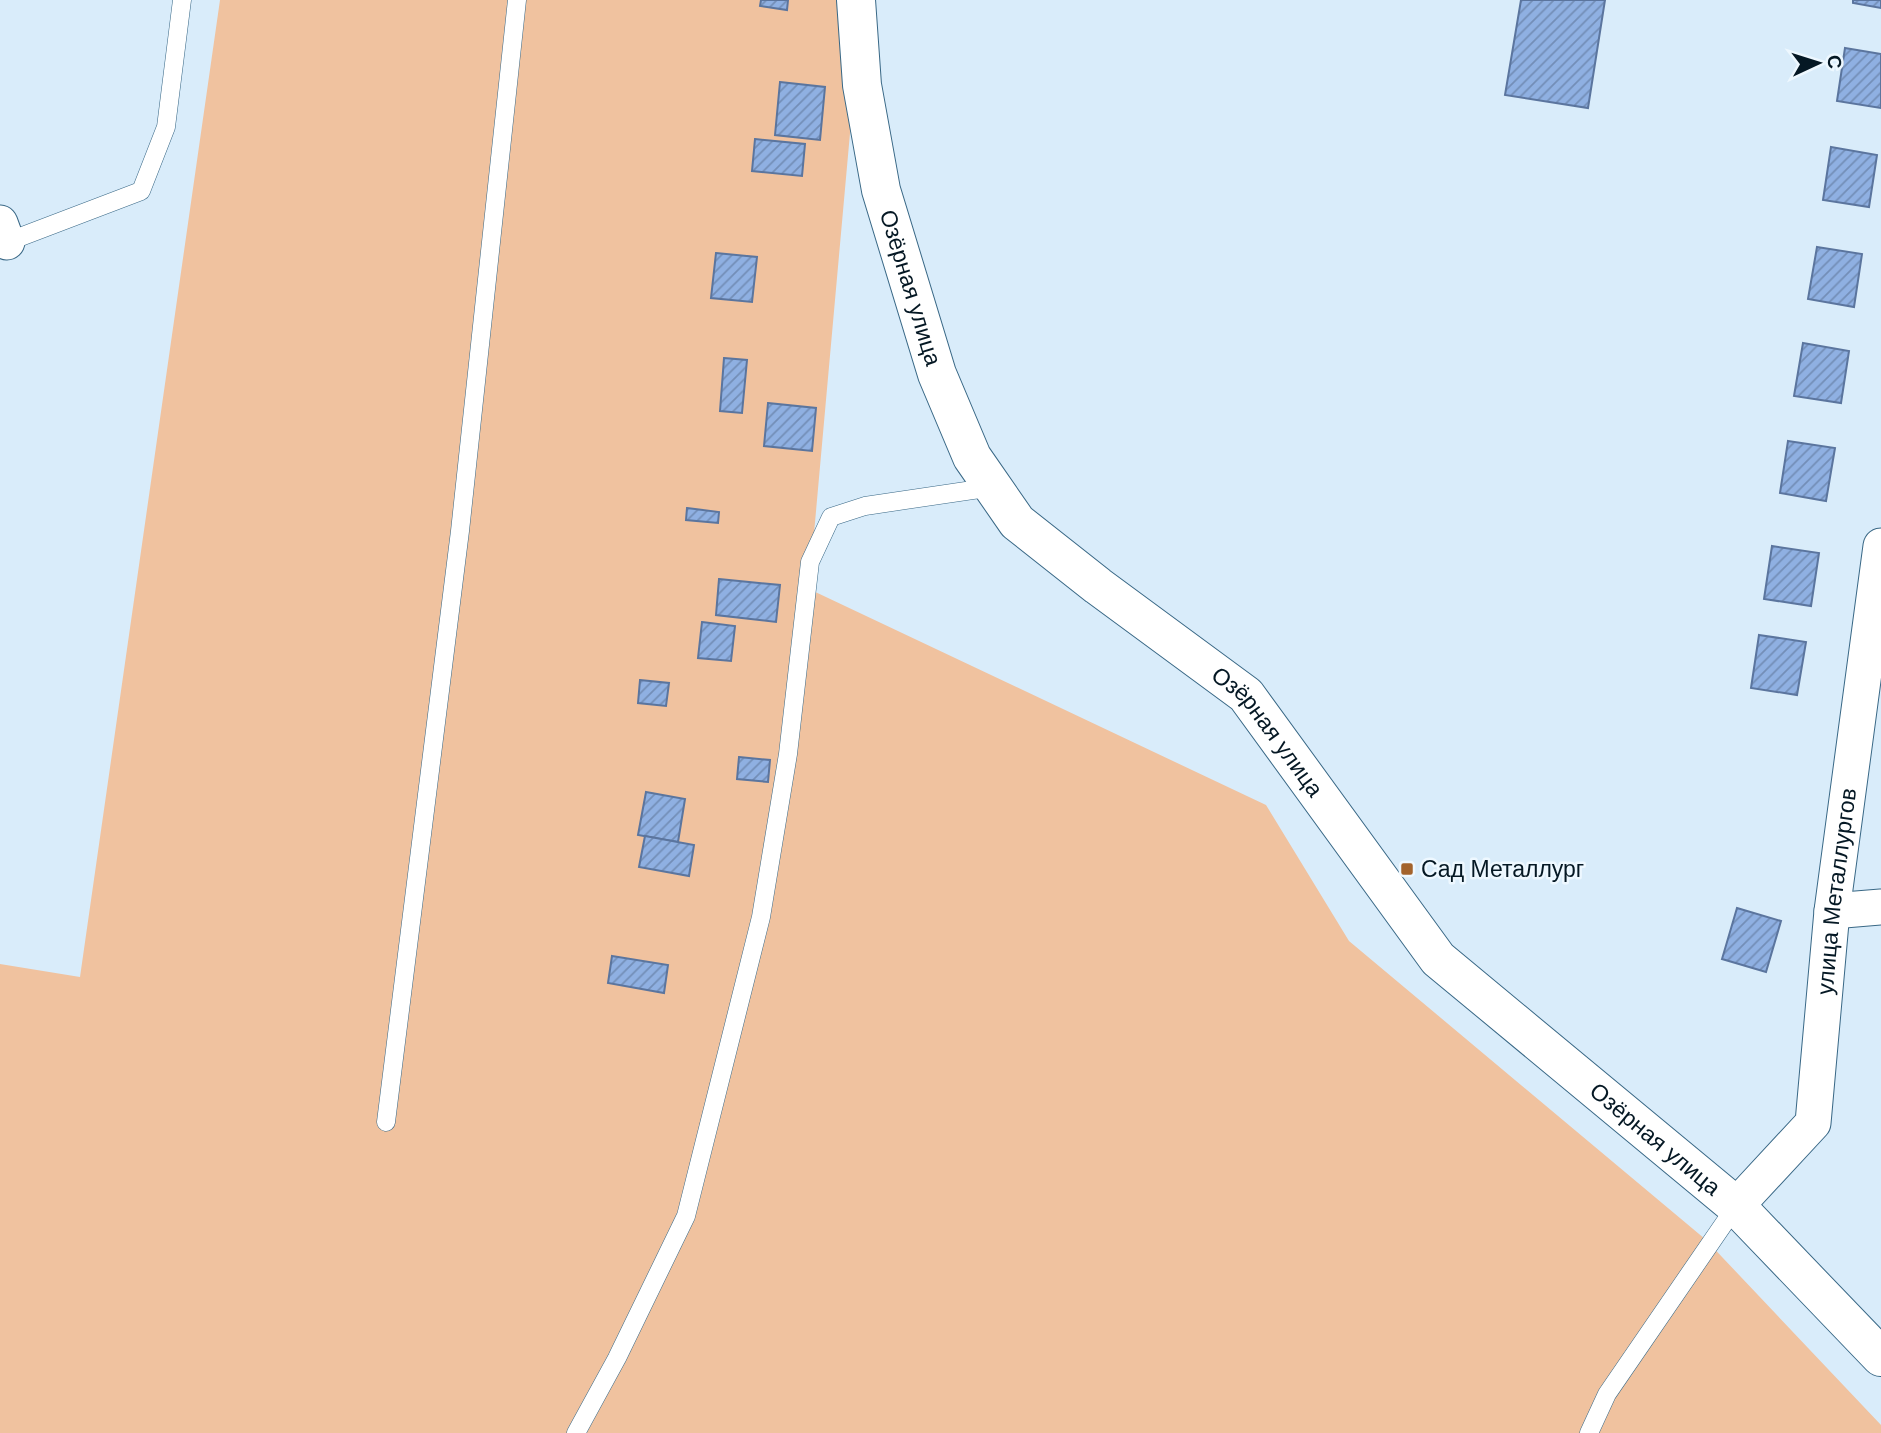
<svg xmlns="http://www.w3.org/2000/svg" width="1881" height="1433" font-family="Arial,sans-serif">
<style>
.garden{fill:#f0c29f}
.building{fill:url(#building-hatch);stroke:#5b759e;stroke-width:2}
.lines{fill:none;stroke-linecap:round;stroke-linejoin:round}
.service-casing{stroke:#396886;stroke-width:19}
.minor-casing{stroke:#396886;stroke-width:37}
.tertiary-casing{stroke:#396886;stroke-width:40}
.service{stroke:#fff;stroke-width:18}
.minor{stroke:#fff;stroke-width:35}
.tertiary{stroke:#fff;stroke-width:38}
.poi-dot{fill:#a3632c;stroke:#eef8ff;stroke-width:2.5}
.labels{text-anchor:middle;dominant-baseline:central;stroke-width:5;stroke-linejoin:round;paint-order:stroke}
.street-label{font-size:23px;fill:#051824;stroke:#eef8ff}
.poi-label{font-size:23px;fill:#051824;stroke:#eef8ff;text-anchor:start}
</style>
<defs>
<pattern id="building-hatch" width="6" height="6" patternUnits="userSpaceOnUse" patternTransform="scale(1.75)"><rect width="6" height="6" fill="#8fb0e2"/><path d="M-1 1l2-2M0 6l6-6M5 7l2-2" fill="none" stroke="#738eb7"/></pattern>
</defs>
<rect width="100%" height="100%" fill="#d9ecfa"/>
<polygon class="garden" points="220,0 862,0 809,589 1266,805 1349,941 1705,1239 1881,1425 1881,1433 0,1433 0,964 80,977"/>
<g class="building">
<polygon points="761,0 788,0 787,10 760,6"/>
<polygon points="1521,0 1605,0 1588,108 1505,95"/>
<polygon points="1853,0 1881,0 1881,8 1853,3"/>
<polygon points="1845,48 1881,54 1881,108 1837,101"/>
<polygon points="780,82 825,87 820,140 775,135"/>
<polygon points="755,139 805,144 802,176 752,171"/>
<polygon points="1831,147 1877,155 1869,207 1823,200"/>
<polygon points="1817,247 1862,254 1854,307 1808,299"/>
<polygon points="716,253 757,257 752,302 711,298"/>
<polygon points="1803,343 1849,351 1841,403 1794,396"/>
<polygon points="724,358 747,360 742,413 720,411"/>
<polygon points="768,403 816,408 812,451 764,446"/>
<polygon points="1788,441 1835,448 1826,501 1780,493"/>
<polygon points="687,508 719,512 718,523 686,520"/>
<polygon points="1772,546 1819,553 1811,606 1764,599"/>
<polygon points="719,579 780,585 776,622 716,615"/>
<polygon points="702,622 735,626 731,661 698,658"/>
<polygon points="1759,635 1806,642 1797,695 1751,688"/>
<polygon points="640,680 669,683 666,706 638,703"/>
<polygon points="739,757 770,760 768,782 737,779"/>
<polygon points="646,792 685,799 678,842 638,835"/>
<polygon points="645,836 694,845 689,876 639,867"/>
<polygon points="1737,908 1781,921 1766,972 1722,959"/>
<polygon points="612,956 668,965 664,993 608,983"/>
</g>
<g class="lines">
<g class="service-casing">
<g id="service">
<polyline points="7,242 141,191 166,127 182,0"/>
<polyline points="386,1122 460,531 517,0"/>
<polyline points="576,1433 617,1358 686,1216 761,917 788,754 810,562 831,517 865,506 993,487"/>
<polyline points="1589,1433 1607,1394 1736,1206"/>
</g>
</g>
<g class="minor-casing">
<g id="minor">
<polyline points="0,223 7,242"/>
<polyline points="1832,911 1881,907"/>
<path id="s1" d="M1736,1206L1813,1123L1832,911L1881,546"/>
</g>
</g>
<g class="tertiary-casing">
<g id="tertiary">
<path id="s2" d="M856,0L862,85L881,190L937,374L972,457L1017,522L1098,586L1246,695L1438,959L1736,1206L1881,1357"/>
</g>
</g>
<use href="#service" class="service"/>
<use href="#minor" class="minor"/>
<use href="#tertiary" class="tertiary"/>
</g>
<rect class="poi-dot" x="1400" y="862" width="14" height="14" rx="3.5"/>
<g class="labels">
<g class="street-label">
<text stroke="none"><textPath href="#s2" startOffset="294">Озёрная улица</textPath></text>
<text stroke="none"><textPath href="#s2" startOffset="882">Озёрная улица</textPath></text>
<text stroke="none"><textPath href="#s1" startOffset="346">улица Металлургов</textPath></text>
<text stroke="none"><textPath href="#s2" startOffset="1449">Озёрная улица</textPath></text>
</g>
<g class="poi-label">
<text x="1421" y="869">Сад Металлург</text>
</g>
</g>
<g transform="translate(1818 63) rotate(86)" stroke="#eef8ff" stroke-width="5" paint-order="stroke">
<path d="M0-5L12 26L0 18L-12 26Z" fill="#051824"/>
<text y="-10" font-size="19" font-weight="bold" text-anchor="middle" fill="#051824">С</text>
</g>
</svg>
